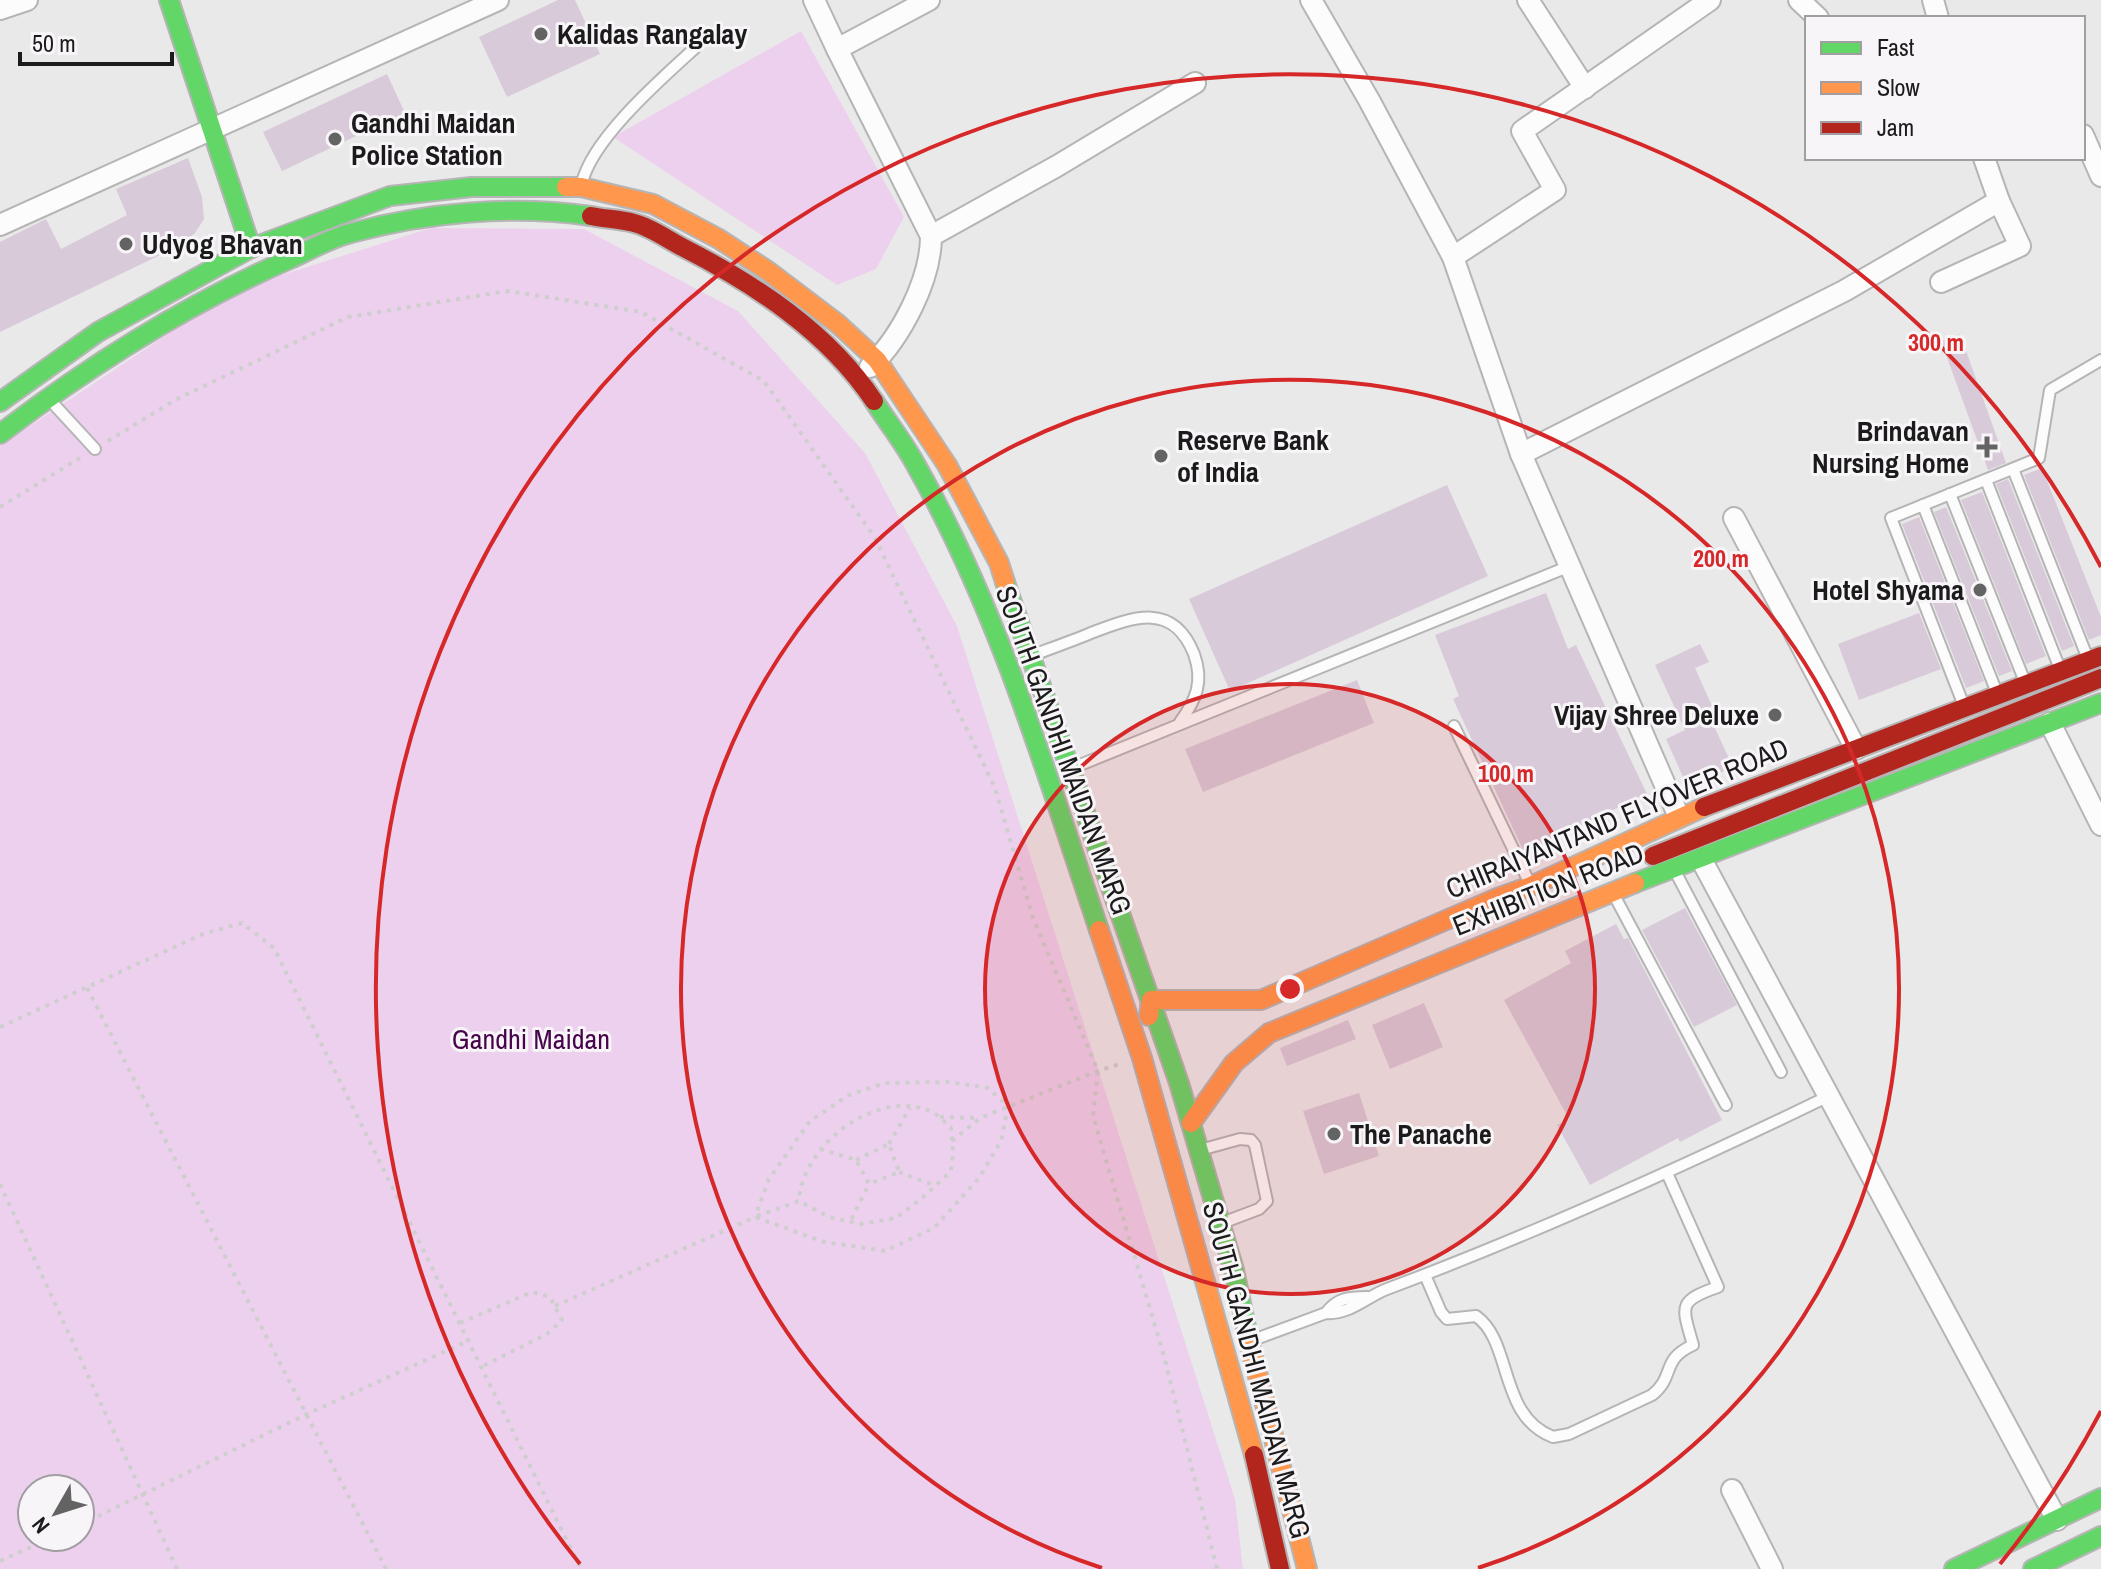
<svg xmlns="http://www.w3.org/2000/svg" width="2101" height="1569" font-family="'Archivo Narrow',sans-serif">
<style>
.green{fill:#edd0ed;fill-rule:evenodd}
.building{fill:#d8cad9}
.lines{fill:none;stroke-linecap:round;stroke-linejoin:round}
.lane-casing{stroke:#b6b5b6;stroke-width:14}
.street-casing{stroke:#b6b5b6;stroke-width:24}
.fast-casing{stroke:#b6b5b6;stroke-width:22}
.slow-casing{stroke:#b6b5b6;stroke-width:22}
.jam-casing{stroke:#b6b5b6;stroke-width:22}
.path{stroke:#cfcecf;stroke-width:4;stroke-dasharray:4 6;stroke-linecap:butt}
.lane{stroke:#fcfcfc;stroke-width:10}
.street{stroke:#fcfcfc;stroke-width:20}
.fast{stroke:#63d668;stroke-width:18}
.slow{stroke:#ff974d;stroke-width:18}
.jam{stroke:#b3261e;stroke-width:18}
.ring{fill:none;stroke:#d62828;stroke-width:4}
.poi-dot{fill:#646364;stroke:#f8f5f8;stroke-width:3}
.labels{text-anchor:middle;dominant-baseline:central;stroke-width:6;stroke-linejoin:round;paint-order:stroke}
.poi-label{font-size:28px;font-weight:bold;fill:#1c1b1c;stroke:#f8f5f8;text-anchor:start}
.street-label{font-size:28px;fill:#1c1b1c;stroke:#f8f5f8}
.park-label{font-size:28px;fill:#47044b;stroke:#f8f5f8}
.centre{fill:#d62828;stroke:#f8f5f8;stroke-width:4}
.ring-label{font-size:24px;text-anchor:middle;font-weight:bold;fill:#d62828;stroke:#f8f5f8;stroke-width:6;stroke-linejoin:round;paint-order:stroke}
</style>
<rect width="100%" height="100%" fill="#eae9ea"/>
<g class="green">
<polygon points="801,31 904,217 876,269 837,285 613,137"/>
<path d="M431,228L584,229L738,311L865,453L957,626L1235,1499L1243,1569H0V446L234,290ZM32,1489H80V1537H32Z"/>
</g>
<g class="building">
<polygon points="558,0 575,0 600,54 507,97 479,37"/>
<polygon points="387,74 405,113 282,171 263,132"/>
<polygon points="188,158 202,197 204,219 195,233 179,246 0,332 0,242 46,219 61,249 127,215 116,189"/>
<polygon points="1960,334 2006,463 1988,470 1941,341"/>
<polygon points="2042,468 2101,617 2101,635 2089,640 2024,475"/>
<polygon points="2008,479 2074,646 2062,651 1996,484"/>
<polygon points="1447,485 1488,576 1230,691 1189,599"/>
<polygon points="1982,492 2046,656 2026,664 1961,500"/>
<polygon points="1946,507 2012,671 1999,676 1934,512"/>
<polygon points="1919,517 1984,681 1966,688 1902,524"/>
<polygon points="1546,593 1568,649 1576,645 1647,794 1524,852 1453,699 1459,696 1435,635"/>
<polygon points="1919,613 1941,669 1859,700 1838,644"/>
<polygon points="1700,644 1709,662 1695,668 1712,706 1706,709 1733,767 1688,788 1666,739 1685,730 1655,665"/>
<polygon points="1357,680 1374,723 1203,792 1185,749"/>
<polygon points="1685,908 1737,1005 1694,1027 1642,930"/>
<polygon points="1616,924 1624,939 1628,938 1722,1120 1680,1142 1678,1138 1590,1185 1557,1125 1569,1119 1504,1000 1571,963 1565,951"/>
<polygon points="1424,1003 1443,1047 1390,1069 1372,1025"/>
<polygon points="1348,1020 1356,1039 1287,1066 1280,1048"/>
<polygon points="1359,1093 1379,1156 1324,1174 1303,1111"/>
</g>
<g class="lines">
<g class="lane-casing">
<g id="lane">
<path d="M582,183C592,139 661,79 695,48"/>
<polyline points="49,399 95,449"/>
<polyline points="2013,469 2088,659"/>
<polyline points="1986,480 2060,669"/>
<polyline points="1950,494 2025,682"/>
<polyline points="1923,505 1997,693"/>
<path d="M1033,655C1052,648 1072,641 1091,633C1133,617 1173,601 1194,654C1204,682 1196,700 1180,722"/>
<polyline points="1964,706 1891,518 2039,458 2050,390 2101,360"/>
<polyline points="1454,726 1530,884"/>
<polyline points="1075,767 1570,566"/>
<polyline points="1676,873 1781,1072"/>
<polyline points="1614,895 1726,1105"/>
<polyline points="1200,1150 1240,1139 1251,1140 1255,1145 1267,1201 1259,1209 1222,1223"/>
<path d="M1425,1275L1441,1312L1447,1319L1476,1316C1513,1342 1498,1416 1553,1437L1569,1434L1652,1395C1676,1376 1660,1360 1693,1345C1682,1306 1677,1301 1718,1287L1667,1173"/>
<path d="M1367,1297C1349,1297 1337,1298 1326,1313C1349,1315 1366,1297 1387,1289C1537,1233 1684,1166 1829,1096"/>
<polyline points="1253,1340 1326,1313"/>
</g>
</g>
<g class="street-casing">
<g id="street">
<polyline points="814,0 837,49 929,0"/>
<polyline points="1311,0 1369,100 1453,257 1521,454 1679,817"/>
<polyline points="1528,0 1585,88"/>
<polyline points="1799,0 1818,18"/>
<polyline points="1933,0 1938,18"/>
<polyline points="0,9 27,0"/>
<path d="M837,49L931,236C931,280 901,337 870,367"/>
<polyline points="2083,135 2101,176"/>
<polyline points="0,225 498,0"/>
<polyline points="931,236 1057,166 1195,83"/>
<polyline points="1453,257 1555,190 1522,131 1710,0"/>
<polyline points="1941,282 2020,246 1999,201 1984,158"/>
<polyline points="1521,454 1844,291 1999,201"/>
<polyline points="1734,518 1856,749"/>
<polyline points="2050,723 2101,825"/>
<polyline points="1701,859 2057,1520"/>
<polyline points="1732,1490 1772,1569"/>
</g>
</g>
<g class="fast-casing">
<g id="fast">
<polyline points="169,0 251,248"/>
<path d="M874,401C888,423 905,444 917,467C999,612 1046,773 1099,930"/>
<polyline points="0,402 98,332 251,248 390,196 472,187 566,187"/>
<path d="M0,434C89,366 187,304 290,259C310,250 330,238 351,233C428,212 512,205 591,216"/>
<polyline points="1005,582 1179,1083 1234,1270 1249,1341"/>
<polyline points="1635,883 2101,703"/>
<polyline points="1954,1569 2101,1498"/>
<polyline points="2033,1569 2101,1536"/>
</g>
</g>
<g class="slow-casing">
<g id="slow">
<polyline points="566,187 581,187 653,204 719,239 768,271 838,324 877,360 947,465 999,563 1005,582"/>
<polyline points="1099,930 1142,1058 1254,1455"/>
<polyline points="1149,1016 1151,1000 1261,1000 1497,898 1531,886 1704,807"/>
<polyline points="1191,1123 1234,1063 1269,1033 1635,883"/>
<polyline points="1249,1341 1307,1569"/>
</g>
</g>
<g class="jam-casing">
<g id="jam">
<path d="M591,216C605,219 621,219 634,223C651,227 668,240 684,248C756,285 828,332 874,401"/>
<polyline points="1704,807 2101,656"/>
<polyline points="1653,856 2101,678"/>
<polyline points="1254,1455 1280,1569"/>
</g>
</g>
<g class="path">
<polyline points="108,441 175,400 348,317 508,291 641,312 764,381 875,538 995,788 1033,918 1098,1071 1093,1116 1164,1356 1217,1569"/>
<polyline points="0,507 83,456"/>
<polyline points="87,988 386,1569"/>
<polyline points="0,1027 203,934 242,923 274,948 581,1569"/>
<polyline points="940,1117 978,1118"/>
<polyline points="952,1141 980,1118 1098,1071 1120,1064"/>
<polyline points="889,1144 910,1108"/>
<polyline points="820,1149 856,1160 869,1184 850,1222"/>
<polyline points="856,1160 889,1144 899,1172 869,1184"/>
<polyline points="899,1172 936,1186"/>
<polyline points="0,1184 177,1569"/>
<path d="M757,1216L799,1201L829,1217L861,1224L896,1218L921,1199L951,1171L953,1151L951,1128C945,1123 939,1115 932,1112C877,1087 802,1145 799,1201"/>
<polyline points="555,1306 755,1217 824,1242 885,1251 934,1228 979,1178 1001,1141 1008,1106 988,1088 949,1082 885,1083 849,1095 810,1121 769,1179 755,1217"/>
<polyline points="460,1323 532,1292 550,1297 562,1320 547,1334 481,1367"/>
<polyline points="80,1525 307,1414 468,1341"/>
<polyline points="0,1561 53,1537"/>
</g>
<use href="#lane" class="lane"/>
<use href="#street" class="street"/>
<use href="#fast" class="fast"/>
<use href="#slow" class="slow"/>
<use href="#jam" class="jam"/>
</g>
<circle cx="1290" cy="989" r="305" fill="#d62828" fill-opacity=".12"/>
<g class="ring">
<circle cx="1290" cy="989" r="305"/>
<path d="M1102 1568A609 609 0 1 1 1478 1568"/>
<path d="M2101 1411A914 914 0 0 1 2000 1564M580 1564A914 914 0 1 1 2101 567"/>
</g>
<g class="poi-dot">
<circle cx="541" cy="34" r="8"/>
<circle cx="335" cy="139" r="8"/>
<circle cx="126" cy="244" r="8"/>
<path d="M1983 435h8v8h8v8h-8v8h-8v-8h-8v-8h8z"/>
<circle cx="1161" cy="456" r="8"/>
<circle cx="1980" cy="590" r="8"/>
<circle cx="1775" cy="715" r="8"/>
<circle cx="1334" cy="1134" r="8"/>
</g>
<g class="labels">
<g class="poi-label">
<text x="557" y="34">Kalidas Rangalay</text>
<text x="351" y="123">Gandhi Maidan<tspan x="351" dy="32">Police Station</tspan></text>
<text x="142" y="244">Udyog Bhavan</text>
<text x="1969" y="431" text-anchor="end">Brindavan<tspan x="1969" dy="32">Nursing Home</tspan></text>
<text x="1177" y="440">Reserve Bank<tspan x="1177" dy="32">of India</tspan></text>
<text x="1964" y="590" text-anchor="end">Hotel Shyama</text>
<text x="1759" y="715" text-anchor="end">Vijay Shree Deluxe</text>
<text x="1350" y="1134">The Panache</text>
</g>
<g class="street-label">
<text transform="translate(1064 750) rotate(70)">SOUTH GANDHI MAIDAN MARG</text>
<text transform="translate(1617 818) rotate(-23)">CHIRAIYANTAND FLYOVER ROAD</text>
<text transform="translate(1548 889) rotate(-22)">EXHIBITION ROAD</text>
<text transform="translate(1257 1370) rotate(75)">SOUTH GANDHI MAIDAN MARG</text>
</g>
<g class="park-label">
<text x="531" y="1039">Gandhi Maidan</text>
</g>
</g>
<circle cx="1290" cy="989" r="12" class="centre"/>
<g class="ring-label">
<text x="1936" y="351">300 m</text>
<text x="1721" y="567">200 m</text>
<text x="1506" y="782">100 m</text>
</g>
<rect x="1805" y="16" width="280" height="144" fill="#f8f5f8" stroke="#a09ea0" stroke-width="2"/>
<rect x="1821" y="42" width="40" height="12" fill="#63d668" stroke="#a09ea0" stroke-width="2"/>
<text x="1877" y="56" font-size="24" fill="#1c1b1c">Fast</text>
<rect x="1821" y="82" width="40" height="12" fill="#ff974d" stroke="#a09ea0" stroke-width="2"/>
<text x="1877" y="96" font-size="24" fill="#1c1b1c">Slow</text>
<rect x="1821" y="122" width="40" height="12" fill="#b3261e" stroke="#a09ea0" stroke-width="2"/>
<text x="1877" y="136" font-size="24" fill="#1c1b1c">Jam</text>
<g transform="translate(56 1513) rotate(231)"><circle r="38" fill="#f8f5f8" stroke="#a09ea0" stroke-width="2"/>
<path d="M0-6L14 30L0 20L-14 30Z" fill="#646364"/>
<text y="-12" font-size="22" font-weight="bold" text-anchor="middle" fill="#1c1b1c">N</text>
</g>
<path d="M20 52v12h152v-12" fill="none" stroke="#1c1b1c" stroke-width="4"/>
<text x="32" y="52" font-size="24" fill="#1c1b1c" stroke="#f8f5f8" stroke-width="6" paint-order="stroke">50 m</text>
</svg>
